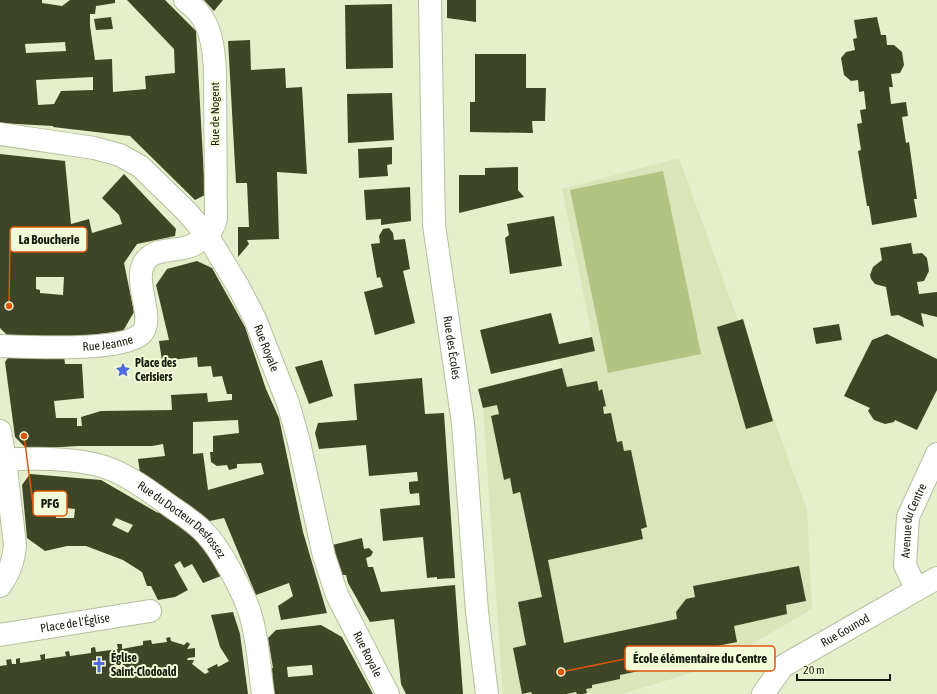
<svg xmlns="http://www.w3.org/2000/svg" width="937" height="694" font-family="'Asap Condensed',sans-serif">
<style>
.built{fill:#dae5ba}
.green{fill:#b3c382}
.building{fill:#3f4628;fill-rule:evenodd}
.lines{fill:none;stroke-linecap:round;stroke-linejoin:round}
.street-casing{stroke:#b6bf9c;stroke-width:24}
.primary-casing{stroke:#b6bf9c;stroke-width:24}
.street{stroke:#fff;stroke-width:22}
.primary{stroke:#fff;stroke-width:22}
.labels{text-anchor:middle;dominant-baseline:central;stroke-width:4;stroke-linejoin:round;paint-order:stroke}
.street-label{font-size:12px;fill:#181b0e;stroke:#f2fcd8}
.poi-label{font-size:12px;font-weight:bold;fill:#181b0e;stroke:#f2fcd8;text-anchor:start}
.leader{fill:none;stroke:#de560c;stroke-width:1.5}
.callout-dot{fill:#de560c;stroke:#f2fcd8;stroke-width:1.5}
.callout{fill:#f2fcd8;stroke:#de560c;stroke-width:1.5}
.callout-label{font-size:13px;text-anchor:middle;font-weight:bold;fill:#181b0e}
</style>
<rect width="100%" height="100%" fill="#e5efcb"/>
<polygon class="built" points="679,158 807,510 812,609 716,665 623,694 503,694 483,408 567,387 559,359 595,351 562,189"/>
<polygon class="green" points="663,171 701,354 608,373 570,190"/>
<g class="building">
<path d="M0,0H42V3L62,6L70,0H115V3L96,6L95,14H90V26L95,60L112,59L113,92L146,89L145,76L175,73L174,49L127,0H165L196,31L205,195L195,200L130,136L53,127V126L0,123ZM65,42L66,51L26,53L25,44ZM93,77V90L61,91L54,104L38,105L36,80Z"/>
<polygon points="204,0 223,0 214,11"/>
<polygon points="447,0 476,0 476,22 447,18"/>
<polygon points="392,4 393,68 346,69 345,5"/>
<polygon points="111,17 113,29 96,30 94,19"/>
<polygon points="877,17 881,35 886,35 887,45 894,45 902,52 904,65 900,73 891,74 893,87 889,87 891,104 906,102 908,116 902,117 906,143 909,142 917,199 914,199 917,217 872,225 869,206 867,206 858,151 861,150 857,124 862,123 860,110 866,109 864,91 859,92 858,80 851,81 844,75 841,58 846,52 855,50 853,39 857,38 854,20"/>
<polygon points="250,40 251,70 285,68 286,88 302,87 307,174 277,172 279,239 247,240 249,244 238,257 238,227 249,227 247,183 236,183 228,41"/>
<polygon points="475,54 526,54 526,88 546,88 545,121 532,121 533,133 470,132 470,102 475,102"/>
<polygon points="392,93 394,140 348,143 347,94"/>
<polygon points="392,147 392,164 387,165 388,176 359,178 358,149"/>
<path d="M0,154L65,161L71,224L89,219L92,233L122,224L119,215L102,198L124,174L176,229L175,236L137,244L124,263L134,312L123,331L73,337L8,336L0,328ZM36,277H64L63,295L40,293V290L36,289Z"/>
<polygon points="518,167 518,190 524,197 459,213 459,175 485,175 485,168"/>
<polygon points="410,187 411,221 381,225 381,219 366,220 364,190"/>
<polygon points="554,216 562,266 510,274 505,238 509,235 507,224"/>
<polygon points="389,228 393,233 394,240 405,239 410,269 403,271 415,323 375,335 364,292 383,287 380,277 377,278 371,244 380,243 379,236 383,229"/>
<polygon points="911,243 913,254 922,253 927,258 929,271 924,281 917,282 919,294 937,292 937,317 921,313 924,327 898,315 891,316 886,287 875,284 871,279 870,275 873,267 882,260 880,248"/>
<path d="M197,261L212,268L245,327L266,389L279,418L303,532L327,613L281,620L278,606L293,596L289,583L256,595L224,518L205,522L140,473L138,459L165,456L163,444L152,446H78L27,449L15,437L5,362L11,354L64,356L65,364H82L84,398L54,401L56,418H77V426H82L81,417L101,411L172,410L171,395L207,393L208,402L232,400V394H227L222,376L213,377L211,366L198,367L197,357L162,361L159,341L169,340L156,285L167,269ZM238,420L239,433L213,436V452H210L211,462L217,466L227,465L229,470L237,468V464L261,463L264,474L208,490L203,453L193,454V422Z"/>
<polygon points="551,313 559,344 592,337 595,351 491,374 480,330"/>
<polygon points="743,319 773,421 746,429 717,327"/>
<polygon points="839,324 842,340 816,344 813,328"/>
<polygon points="887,334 937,359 937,390 917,430 895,420 894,422 885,424 874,420 868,411 870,408 844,396 872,340"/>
<polygon points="322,360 333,396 309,404 295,367"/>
<polygon points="562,368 567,387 597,381 599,391 602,389 606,406 603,407 604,414 611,413 617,442 622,441 624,451 631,450 647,527 641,529 643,539 548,560 564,643 677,619 676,612 686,599 695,597 693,586 799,566 806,601 786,605 787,614 734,626 737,642 712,647 714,655 620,675 620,679 592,685 592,688 586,689 587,693 583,694 577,694 576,692 566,694 532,694 531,692 522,694 513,648 526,645 518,602 542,597 520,492 513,494 510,478 504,480 491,416 499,414 497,405 483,408 478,389"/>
<polygon points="422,378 425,414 444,413 455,578 437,579 437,577 427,578 423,537 383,541 380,509 420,505 419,493 410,494 409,488 409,482 418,481 417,472 369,476 366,445 319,449 315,433 318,423 357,420 354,384"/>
<path d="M30,474L101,480L158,513L161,509L206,546L221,576L203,583L192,564L184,568L180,561L174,565L188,590L175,597L158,600L151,586H147L142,572L123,560L86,546H67L45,551L27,538L22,485ZM66,508L75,509L74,518H56L55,510ZM116,518L133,525L128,533L112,525Z"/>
<polygon points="362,538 364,549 369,548 373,552 371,556 366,558 368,567 373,567 381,592 455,585 463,694 406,694 401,684 394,619 370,622 348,583 346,575 342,575 332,545"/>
<polygon points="233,612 240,634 248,694 0,694 0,666 7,665 6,660 11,659 12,664 16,664 16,659 20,658 20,663 41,660 40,655 45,654 45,659 66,656 65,652 69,651 70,656 91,653 91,648 95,647 96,652 118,649 117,644 122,644 122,649 143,645 143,641 151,640 152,644 167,642 166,638 170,637 171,641 184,645 187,642 190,644 187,649 195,648 195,657 188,658 187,660 194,660 192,664 205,674 209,672 207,669 217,664 218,667 229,661 220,647 211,615"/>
<path d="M321,625L342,637L373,694H273L272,668H273L268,638L276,630ZM312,665L313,675L288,677L287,667Z"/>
</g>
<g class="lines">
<g class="street-casing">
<g id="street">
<path id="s1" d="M430,0L434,225L463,423L477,612L487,694"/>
<path id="s2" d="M0,134L94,148L120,155L141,167L186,211L207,235L238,286L255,319L288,403L298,438L324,556L337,595L388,694"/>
<path id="s3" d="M0,346C28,347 122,352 141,334C158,318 127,275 149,257C161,247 180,252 193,245C196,244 199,240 203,238C210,233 214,228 216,219L215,72C214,52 212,29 199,13C195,8 189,4 185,0"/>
<path d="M0,431L5,460L15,545C14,560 9,574 0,586"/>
<path id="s4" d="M0,460C30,458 65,458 94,464C122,470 148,490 170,506C183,515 196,523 206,534C221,550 242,590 249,610C258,637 259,666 263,694"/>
<path id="s5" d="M916,589L905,565L908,517L937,454"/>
<path id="s6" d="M0,635L150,611"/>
</g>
</g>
<g class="primary-casing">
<g id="primary">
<path id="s7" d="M763,694L783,666L937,578"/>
</g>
</g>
<use href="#street" class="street"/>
<use href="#primary" class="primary"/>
</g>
<defs>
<g id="sight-bare" transform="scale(1.2)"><path d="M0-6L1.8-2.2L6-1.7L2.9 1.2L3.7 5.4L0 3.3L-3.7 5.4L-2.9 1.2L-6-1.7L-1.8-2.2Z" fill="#4d6ade" stroke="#f2fcd8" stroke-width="2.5" paint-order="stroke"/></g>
<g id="church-bare" transform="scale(1.2)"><path d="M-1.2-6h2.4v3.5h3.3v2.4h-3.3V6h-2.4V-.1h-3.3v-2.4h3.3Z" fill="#4d6ade" stroke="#f2fcd8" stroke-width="2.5" paint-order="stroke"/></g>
</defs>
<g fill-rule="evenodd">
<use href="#sight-bare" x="123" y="370"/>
<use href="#church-bare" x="99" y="665"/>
</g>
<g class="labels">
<g class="street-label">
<text transform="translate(215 114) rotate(-90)">Rue de Nogent</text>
<text stroke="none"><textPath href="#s3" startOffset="108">Rue Jeanne</textPath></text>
<text stroke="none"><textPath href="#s1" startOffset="349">Rue des Écoles</textPath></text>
<text stroke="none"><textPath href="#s2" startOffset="369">Rue Royale</textPath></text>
<text stroke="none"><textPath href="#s4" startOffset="200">Rue du Docteur Desfossez</textPath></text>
<text stroke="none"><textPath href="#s5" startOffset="72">Avenue du Centre</textPath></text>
<text stroke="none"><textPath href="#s6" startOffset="76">Place de l'Église</textPath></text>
<text stroke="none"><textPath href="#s7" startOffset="106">Rue Gounod</textPath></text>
<text stroke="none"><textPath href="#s2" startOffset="693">Rue Royale</textPath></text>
</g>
<g class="poi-label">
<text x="135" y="363">Place des<tspan x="135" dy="14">Cerisiers</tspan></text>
<text x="111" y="658">Église<tspan x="111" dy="14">Saint-Clodoald</tspan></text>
</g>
</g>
<path class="leader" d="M9 306L10 240M24 436L33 504M561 672L625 659"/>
<g class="callout-dot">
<circle cx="9" cy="306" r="4"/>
<circle cx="24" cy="436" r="4"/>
<circle cx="561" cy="672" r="4"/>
</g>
<g class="callout">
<rect x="10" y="227" width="77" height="25" rx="4"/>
<rect x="33" y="491" width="34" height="25" rx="4"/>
<rect x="625" y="646" width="150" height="25" rx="4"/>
</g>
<g class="callout-label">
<text x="49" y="244">La Boucherie</text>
<text x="50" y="508">PFG</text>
<text x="700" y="663">École élémentaire du Centre</text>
</g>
<path d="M797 674v6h93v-6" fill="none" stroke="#181b0e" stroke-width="2"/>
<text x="803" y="674" font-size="12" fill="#181b0e" stroke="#f2fcd8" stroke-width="3" paint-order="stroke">20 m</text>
</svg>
